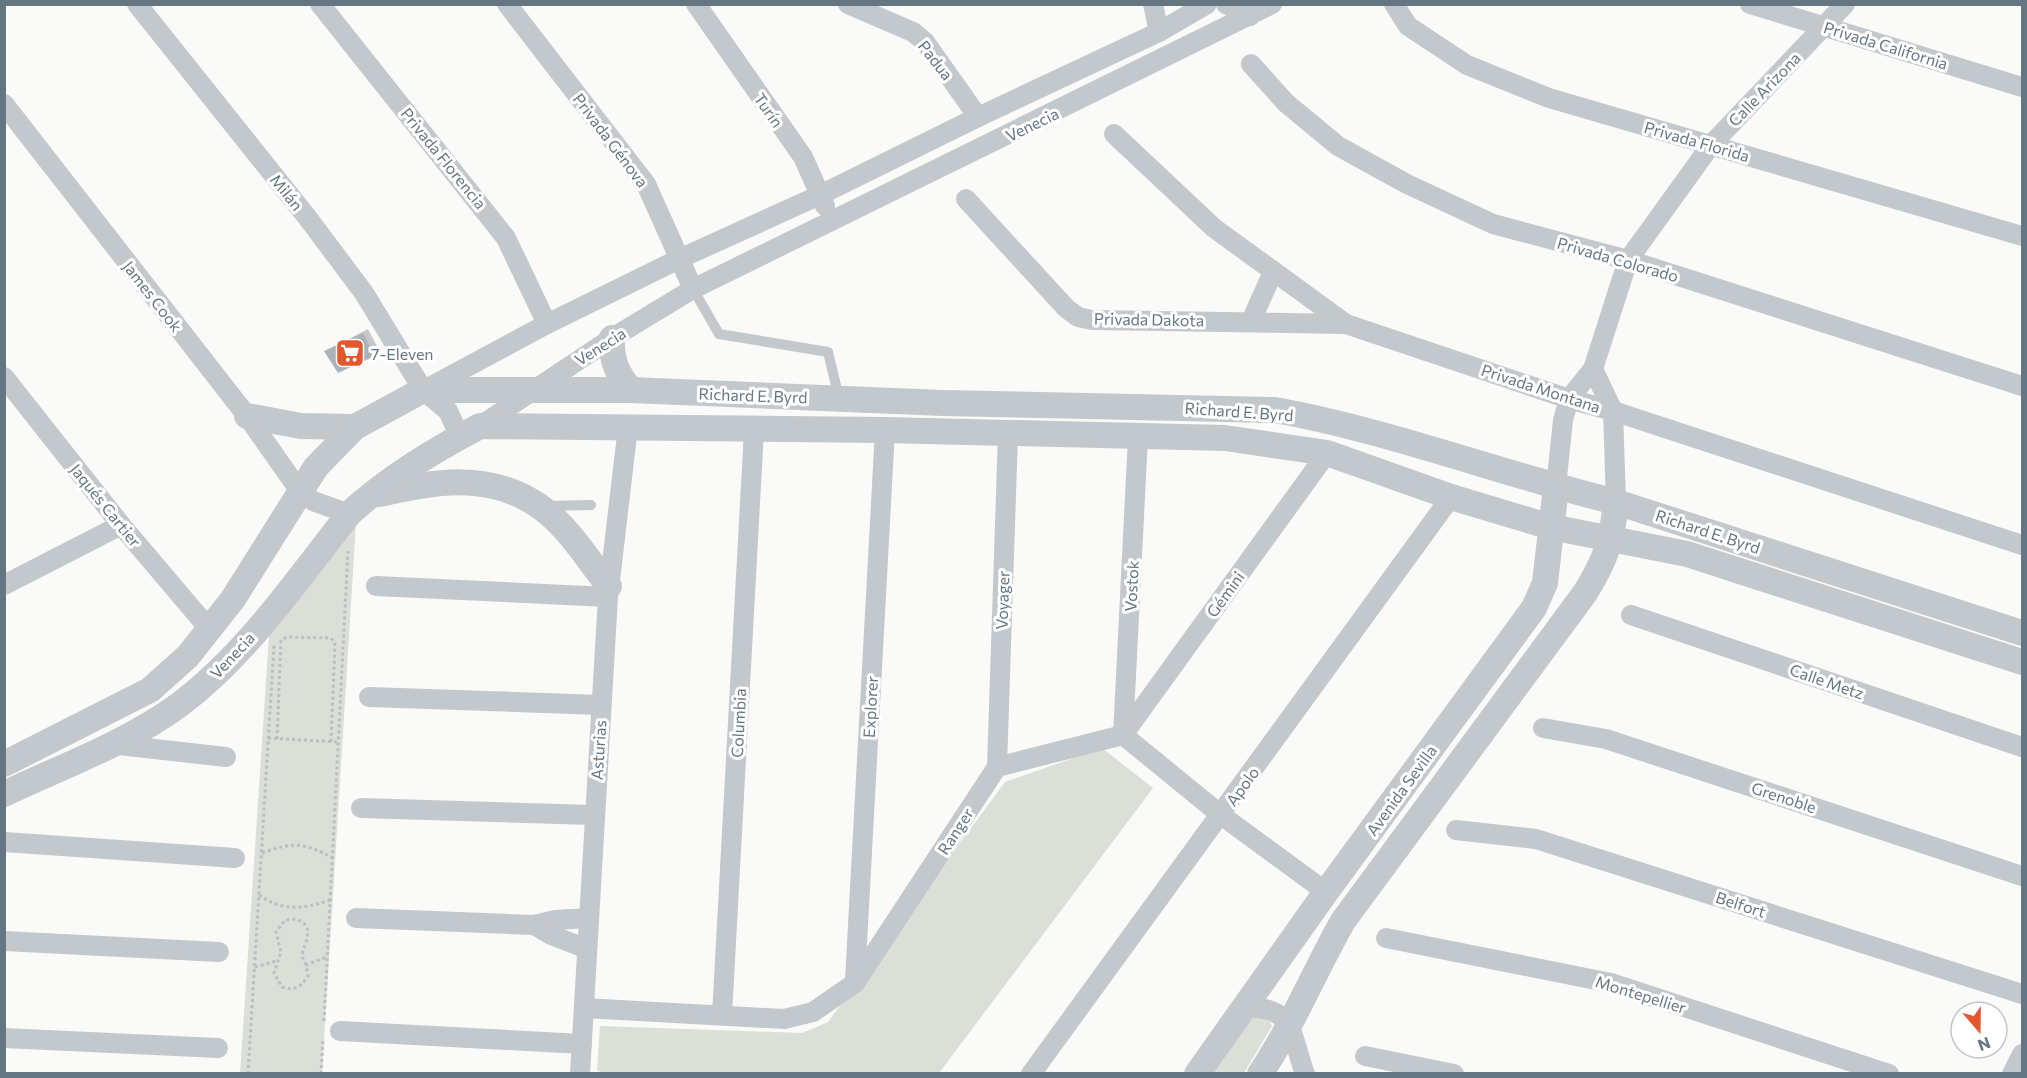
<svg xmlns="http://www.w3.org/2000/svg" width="2027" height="1078" font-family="Commissioner,sans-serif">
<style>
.green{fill:#dadfd7}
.shadow{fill:#0003}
.building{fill:#aab3b9}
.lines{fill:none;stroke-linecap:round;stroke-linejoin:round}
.path{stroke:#bbbfc2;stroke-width:3;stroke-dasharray:3 3;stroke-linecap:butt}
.service{stroke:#c3c8cc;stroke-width:10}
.minor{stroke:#c3c8cc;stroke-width:20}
.tertiary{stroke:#c3c8cc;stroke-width:26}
.labels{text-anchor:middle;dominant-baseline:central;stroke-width:6;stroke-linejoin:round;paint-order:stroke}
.street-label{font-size:16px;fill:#657683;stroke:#fff}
.poi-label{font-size:16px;fill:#657683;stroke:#fff;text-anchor:start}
</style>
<rect width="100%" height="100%" fill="#fafaf8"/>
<g class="green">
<polygon points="356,523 322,1073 240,1074 270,621"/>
<polygon points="1102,748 1153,788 939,1073 603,1074 597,1070 600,1026 802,1033 828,1022 1005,782"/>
<polygon points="1250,1014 1269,1019 1272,1026 1244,1073 1213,1074"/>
</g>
<polygon class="shadow" points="368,329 379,350 338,371 326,351"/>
<polygon class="building" points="363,333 375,356 338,373 324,351"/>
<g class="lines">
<g class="path">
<polyline points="268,738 338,742"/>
<polyline points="277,739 281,640 287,637 331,638 335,643 331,742"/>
<path d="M262,853C293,842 303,842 333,858"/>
<path d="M259,895C283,912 304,909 330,900"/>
<path d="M306,965L302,956C304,941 317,927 296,919L285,920L276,932L281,952L274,973L282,987C294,991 301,987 308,976L306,965L327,957"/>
<polyline points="255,967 276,961"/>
<polyline points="324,1021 348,551"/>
<polyline points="248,1074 274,645"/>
<polyline points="321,1074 323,1039"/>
</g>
<g class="service">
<polyline points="693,289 719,334 828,352 839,398"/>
<polyline points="546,506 591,505"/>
</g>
<g class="minor">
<polyline points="137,4 307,217 364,293 423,390 448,411 460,437"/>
<polyline points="320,4 506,238 547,324"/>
<polyline points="507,4 646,184 693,289"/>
<polyline points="696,4 803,157 825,206"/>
<polyline points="848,4 913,32 925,42 978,117"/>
<polyline points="1153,4 1159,32"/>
<polyline points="1226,4 1250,16"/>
<polyline points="1394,4 1408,26 1467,65 1549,98 2022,236"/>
<polyline points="1750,4 2022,87"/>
<polyline points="1251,64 1286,103 1338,146 1407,184 1493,224 1628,260 2022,386"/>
<polyline points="4,104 247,416 299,490 313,501 349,514"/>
<polyline points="1114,134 1214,228 1346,324 1569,399 1613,411 2022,545"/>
<polyline points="966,199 1066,308 1078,317 1092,320 1346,324"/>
<polyline points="1251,321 1273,272"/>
<polyline points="1593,369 1613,411 1616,502"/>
<polyline points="4,377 121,525 210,630"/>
<polyline points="426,389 547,324 679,259 820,195 978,117 1159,32 1207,4"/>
<polyline points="480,426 612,338 693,289 1272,4"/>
<polyline points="1556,487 1563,420 1569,399 1593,369 1628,260 1711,145 1845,4"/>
<polyline points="4,585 121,525"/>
<polyline points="376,586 608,597"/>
<polyline points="1631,615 2022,747"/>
<polyline points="369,697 601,705"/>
<polyline points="1543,728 1606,739 2022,876"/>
<polyline points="1123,735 1327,453"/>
<polyline points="1123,735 1138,437"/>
<polyline points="1123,735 1221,815 1326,892"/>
<polyline points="110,744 226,757"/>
<polyline points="997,767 1008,434"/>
<polyline points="361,808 593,815"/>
<polyline points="1456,830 1536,839 2022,994"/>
<polyline points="4,842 235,858"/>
<polyline points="356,918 534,925 555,920 589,918"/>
<polyline points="534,925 551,935 587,949"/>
<polyline points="1386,938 1611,983 1889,1074"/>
<polyline points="4,941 219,952"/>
<polyline points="855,980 885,430"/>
<polyline points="584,1008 784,1019 813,1012 855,983 997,767 1123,735"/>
<path d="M1243,1008C1295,1004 1291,1036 1305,1074"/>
<polyline points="722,1015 754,430"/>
<polyline points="340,1031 582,1044"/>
<polyline points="4,1038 218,1048"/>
<polyline points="1365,1056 1454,1074"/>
<polyline points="580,1074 608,597 628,427"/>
<polyline points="1031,1074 1451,497"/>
<polyline points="2012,1074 2022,1054"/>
</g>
<g class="tertiary">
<path d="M612,338C611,360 617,374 631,390"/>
<polyline points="247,416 301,426 355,427"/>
<path d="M379,494C435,482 488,471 539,506C567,525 588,560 609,586"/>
<path d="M4,764L150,690L188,656L233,599L316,467L355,427L423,390H631L943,403L1275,410C1391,431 1502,474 1616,502L2022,633"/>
<path d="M4,794C61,767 129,742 179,705C247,654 297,580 349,514C388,478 433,451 480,426L885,430L1225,438L1327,453L1451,497L1551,527L1687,554L2022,662"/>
<polyline points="1197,1074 1326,892 1534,608 1545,583 1556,487"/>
<path d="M1260,1074C1293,1025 1314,972 1343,921L1585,593C1606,559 1612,541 1616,502"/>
</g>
</g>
<defs>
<g id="supermarket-square" transform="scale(1.5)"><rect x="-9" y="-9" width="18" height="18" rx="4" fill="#e4572e" stroke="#fff"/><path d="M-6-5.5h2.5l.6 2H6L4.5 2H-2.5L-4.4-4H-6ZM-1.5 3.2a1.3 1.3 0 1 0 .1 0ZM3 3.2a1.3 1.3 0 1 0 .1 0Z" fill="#fff"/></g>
</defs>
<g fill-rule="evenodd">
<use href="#supermarket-square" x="350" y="353"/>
</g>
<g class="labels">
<g class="street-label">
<text transform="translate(1886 45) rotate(17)">Privada California</text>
<text transform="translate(936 60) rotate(52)">Padua</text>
<text transform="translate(1764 89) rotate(-46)">Calle Arizona</text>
<text transform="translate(769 110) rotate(55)">Turín</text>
<text transform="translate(1032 124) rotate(-26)">Venecia</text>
<text transform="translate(611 140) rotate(53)">Privada Génova</text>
<text transform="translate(1697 141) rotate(16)">Privada Florida</text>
<text transform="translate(444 158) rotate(51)">Privada Florencia</text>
<text transform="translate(287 192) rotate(51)">Milán</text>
<text transform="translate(1618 259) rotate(16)">Privada Colorado</text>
<text transform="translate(153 296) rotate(52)">James Cook</text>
<text transform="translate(1149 319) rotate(1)">Privada Dakota</text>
<text transform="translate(600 346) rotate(-32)">Venecia</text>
<text transform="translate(1541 388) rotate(18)">Privada Montana</text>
<text transform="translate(753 395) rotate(2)">Richard E. Byrd</text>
<text transform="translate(1239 411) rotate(4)">Richard E. Byrd</text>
<text transform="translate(106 505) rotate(51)">Jaqués Cartier</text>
<text transform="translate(1708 531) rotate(18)">Richard E. Byrd</text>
<text transform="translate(1131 586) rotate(-87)">Vostok</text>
<text transform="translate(1225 594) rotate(-54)">Gémini</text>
<text transform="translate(1002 600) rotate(-88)">Voyager</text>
<text transform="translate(232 655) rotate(-47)">Venecia</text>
<text transform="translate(1827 681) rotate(19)">Calle Metz</text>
<text transform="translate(870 707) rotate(-87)">Explorer</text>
<text transform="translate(738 723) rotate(-87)">Columbia</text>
<text transform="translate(598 750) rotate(-86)">Asturias</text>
<text transform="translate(1242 786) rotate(-54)">Apolo</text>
<text transform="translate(1401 790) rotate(-54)">Avenida Sevilla</text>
<text transform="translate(1784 797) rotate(18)">Grenoble</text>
<text transform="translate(955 831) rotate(-57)">Ranger</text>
<text transform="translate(1741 904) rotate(18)">Belfort</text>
<text transform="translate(1641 994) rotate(17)">Montepellier</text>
</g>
<g class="poi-label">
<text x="371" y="353">7-Eleven</text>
</g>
</g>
<rect width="2027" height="1078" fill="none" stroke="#657683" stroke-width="12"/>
<g transform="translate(1979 1030) rotate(160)"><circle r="28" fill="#ffffff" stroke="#c1c8cd" stroke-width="1.5"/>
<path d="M0-4.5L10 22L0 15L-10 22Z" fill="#e4572e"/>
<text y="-9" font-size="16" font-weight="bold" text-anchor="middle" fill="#657683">N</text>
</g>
</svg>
